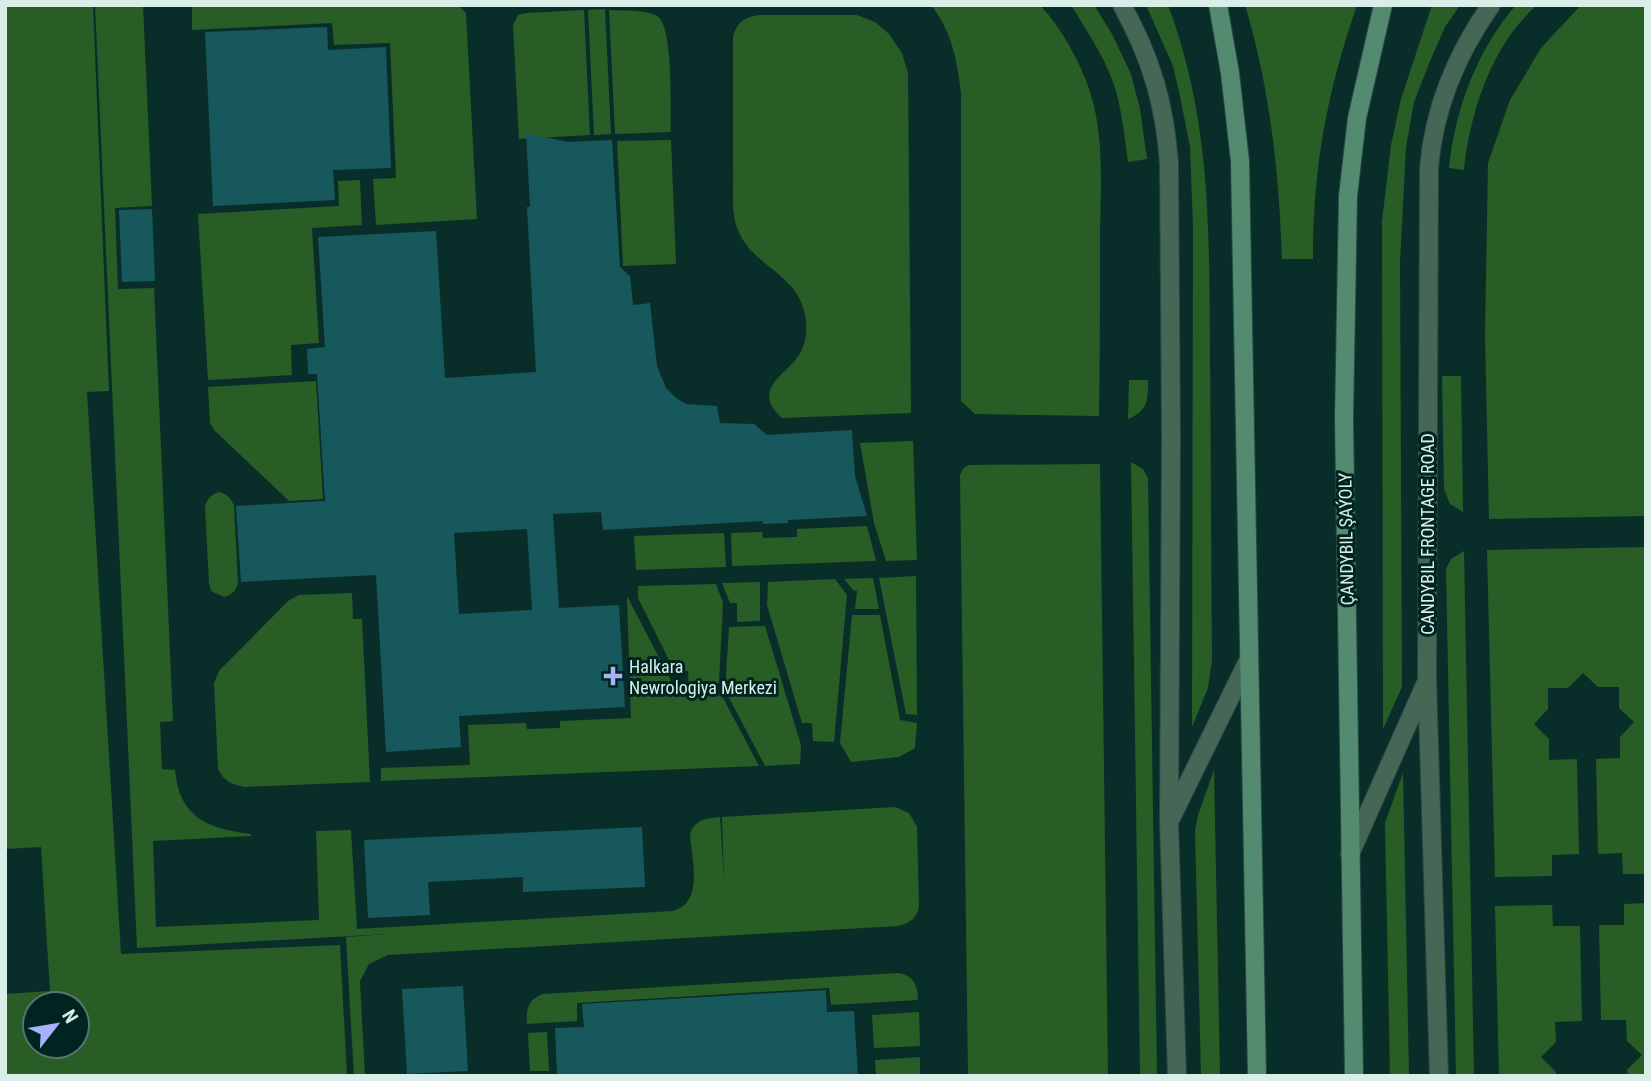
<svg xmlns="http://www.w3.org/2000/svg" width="1651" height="1081" font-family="'Roboto Condensed',sans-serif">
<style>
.green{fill:#285d25;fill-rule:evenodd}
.building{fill:#16585b;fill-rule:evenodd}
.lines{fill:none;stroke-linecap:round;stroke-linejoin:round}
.minor-casing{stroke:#264944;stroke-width:20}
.secondary-casing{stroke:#264944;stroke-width:20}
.minor{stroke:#466756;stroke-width:18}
.secondary{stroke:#548b70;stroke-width:18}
.poi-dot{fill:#a7b1fc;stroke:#00241f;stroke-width:2.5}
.labels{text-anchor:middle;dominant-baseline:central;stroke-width:6;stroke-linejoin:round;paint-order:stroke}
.street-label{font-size:18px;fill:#d9ede9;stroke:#00241f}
.poi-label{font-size:18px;fill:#d9ede9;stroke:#00241f;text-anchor:start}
</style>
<rect width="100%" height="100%" fill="#092e29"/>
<g class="green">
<path d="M5,5H93L109,391L87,392L121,954L340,945L347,1076H5V994L50,991L41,847L5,849ZM35,1004H77V1046H35Z"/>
<path d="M95,5H143L152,206L115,208L118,289L154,288L173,721L160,722L162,769L175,770C179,818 209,829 251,834V836L153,841L156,927L319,920L316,831L351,830L357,929L673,911C704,902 692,861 690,835C694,820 705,818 720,817L724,880L722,817L895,807L909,813L917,827L919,907C916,919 910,923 898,926L388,955L369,964L360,981L365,1076H354L346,937L387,934L137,948Z"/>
<polygon points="192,5 459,6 466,13 477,219 376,225 373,179 396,178 390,43 334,45 332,23 192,30"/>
<path d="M931,5H1040C1062,29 1080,61 1090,92C1104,135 1101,185 1100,230C1100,292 1100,354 1099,416L975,414L961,401V93C957,60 952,32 931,5Z"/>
<path d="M1071,5H1094L1112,34L1131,74L1140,109L1147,159L1128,162C1124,135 1122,107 1113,82C1103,54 1086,30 1071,5Z"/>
<path d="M1146,5H1168C1212,122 1209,234 1210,357C1211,458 1211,559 1212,660L1208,688L1192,727L1193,226L1190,147L1180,96L1173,66Z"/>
<path d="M1245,5H1357C1327,93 1313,166 1313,259H1282C1279,173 1270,88 1245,5Z"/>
<polygon points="1432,5 1460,5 1445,27 1430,61 1414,102 1406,147 1400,262 1402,680 1402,687 1383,729 1382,221 1391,145 1401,99"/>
<path d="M1516,5H1537C1492,45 1470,111 1464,170L1449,168C1455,109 1477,50 1516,5Z"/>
<polygon points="1581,5 1646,5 1646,516 1489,519 1485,335 1488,163 1510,100 1541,48"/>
<polygon points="605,9 611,134 594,135 588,10"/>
<polygon points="584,10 590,135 519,139 513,25 518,15 526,13"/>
<path d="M609,10C622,11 645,9 657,16C674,26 670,110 671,132L615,134Z"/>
<path d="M759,15H857L875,22L889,34L902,53L908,73L911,413L782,418C752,391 782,377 797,358C805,347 807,335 806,322C802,273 753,269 738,230C730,211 734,187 733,166C733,123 733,80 733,37C737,22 744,17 759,15Z"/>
<polygon points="671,140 676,264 623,266 617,141"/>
<polygon points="360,180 362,225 312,228 319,343 291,345 292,375 208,380 198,214 339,206 338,181"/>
<polygon points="1442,376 1461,376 1463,512 1450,504 1444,489"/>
<path d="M1129,380H1148C1148,399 1148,411 1128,419Z"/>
<polygon points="316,381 323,499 289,501 214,430 210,423 208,387"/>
<polygon points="913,441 917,560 886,561 874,523 860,443"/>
<polygon points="1131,462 1143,469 1148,478 1157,1076 1140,1076"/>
<polygon points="1100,464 1108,1076 968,1076 960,475 963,469 968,465"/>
<path d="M219,492C227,494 231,498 234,506L238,582C236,591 233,594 224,597L211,591L209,583L205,507C207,499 210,495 219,492Z"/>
<polygon points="867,526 876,561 732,566 731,533 762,532 763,538 797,537 797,529"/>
<polygon points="724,533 726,567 636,570 634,536"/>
<polygon points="1646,547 1646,874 1623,874 1622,853 1598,854 1596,759 1620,758 1620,737 1634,722 1619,708 1619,687 1598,687 1583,673 1568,688 1548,688 1548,709 1534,724 1549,739 1549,760 1577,759 1579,854 1552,855 1552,876 1495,877 1487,550"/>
<polygon points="1464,551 1474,1076 1456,1076 1446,569 1451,559"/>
<polygon points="916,576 917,715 906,714 879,578"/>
<polygon points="873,578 879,609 855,609 857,591 853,590 844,579"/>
<polygon points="835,579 847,595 834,742 813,741 812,723 802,723 767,605 768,582"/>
<polygon points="760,582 760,621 737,622 737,603 730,603 722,583"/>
<polygon points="716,584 723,603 719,683 711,684 711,691 689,692 688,671 675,672 638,598 638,586"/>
<path d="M352,593L353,619H362L370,782L244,787C231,784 224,781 218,769L214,683L219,671L288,601L299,595Z"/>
<polygon points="627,596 679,696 721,694 759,766 381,781 381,768 470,765 468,725 526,723 527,729 560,728 560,721 631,718"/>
<polygon points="852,615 880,615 900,720 917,723 915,748 899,757 851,762 840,743"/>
<polygon points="765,626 801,745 800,764 765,766 725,690 729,627"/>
<polygon points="1214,770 1220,1076 1201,1076 1195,831 1198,815"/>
<polygon points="1403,773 1409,1076 1390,1076 1385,823"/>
<polygon points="1646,903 1646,1076 1628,1076 1627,1070 1642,1055 1627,1041 1626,1020 1601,1020 1599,925 1624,925 1624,904"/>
<polygon points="1552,905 1553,926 1580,926 1582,1021 1555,1022 1556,1042 1541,1057 1556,1072 1557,1076 1499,1076 1495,906"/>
<path d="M898,973C914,975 918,986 918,1000L831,1005L829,988L577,1003V1021L527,1024C526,1009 528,999 543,994Z"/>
<polygon points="919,1012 920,1046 874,1048 872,1015"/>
<polygon points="547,1032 549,1071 530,1071 528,1033"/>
<polygon points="920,1057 920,1076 876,1076 875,1060"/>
</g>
<g class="building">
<polygon points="327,27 328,50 386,47 391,168 333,170 335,200 213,206 205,32"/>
<path d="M526,133L568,142L612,140L620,267L630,276L633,305L650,303L657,366L666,388L675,397L686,404L717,406L720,423L754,424L767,435L852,430L855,476L867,516L788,520V523L763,524V521L603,530L601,512L553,514L559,608L619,605L625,707L459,716L461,747L386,752L376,575L241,582L236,506L325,501L317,374H308L307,349L325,347L318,237L436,231L445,378L536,372L527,207H530ZM527,529L532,610L459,614L454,533Z"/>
<polygon points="152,209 155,281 122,282 119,210"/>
<polygon points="642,827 645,887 523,892 523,877 428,882 430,915 368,918 364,840"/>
<polygon points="463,986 468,1071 407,1074 402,989"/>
<polygon points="826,990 827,1012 854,1011 858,1076 557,1076 555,1028 584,1027 582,1004"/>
</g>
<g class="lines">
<g class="minor-casing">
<g id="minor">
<path d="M1122,5C1151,58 1165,104 1169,164L1171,437L1169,822L1177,1076"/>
<polyline points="1171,818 1248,661"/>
<polyline points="1350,854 1425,685"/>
<path d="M1439,1076L1427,679L1429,168C1434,107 1456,55 1491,5"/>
</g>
</g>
<g class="secondary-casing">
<g id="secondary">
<polyline points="1218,5 1230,73 1240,161 1257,1076"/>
<polyline points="1354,1076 1344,419 1348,196 1357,118 1383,5"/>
</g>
</g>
<use href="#minor" class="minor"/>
<use href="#secondary" class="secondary"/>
</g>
<path class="poi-dot" d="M609.5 665.5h7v7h7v7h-7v7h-7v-7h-7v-7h7z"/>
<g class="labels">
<g class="street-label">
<text transform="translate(1427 534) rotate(-90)">CANDYBIL FRONTAGE ROAD</text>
<text transform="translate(1346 539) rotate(-91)">ÇANDYBIL ŞAÝOLY</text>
</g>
<g class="poi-label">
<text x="629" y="666">Halkara<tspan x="629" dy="21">Newrologiya Merkezi</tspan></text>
</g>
</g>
<rect width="1651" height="1081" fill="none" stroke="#d9ede9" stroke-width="14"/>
<g transform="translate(56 1025) rotate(59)"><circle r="33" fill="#00241f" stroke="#577470" stroke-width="2"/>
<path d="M0-5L12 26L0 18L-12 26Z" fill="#a7b1fc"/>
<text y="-10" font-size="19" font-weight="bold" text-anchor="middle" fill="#d9ede9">N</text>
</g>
</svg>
